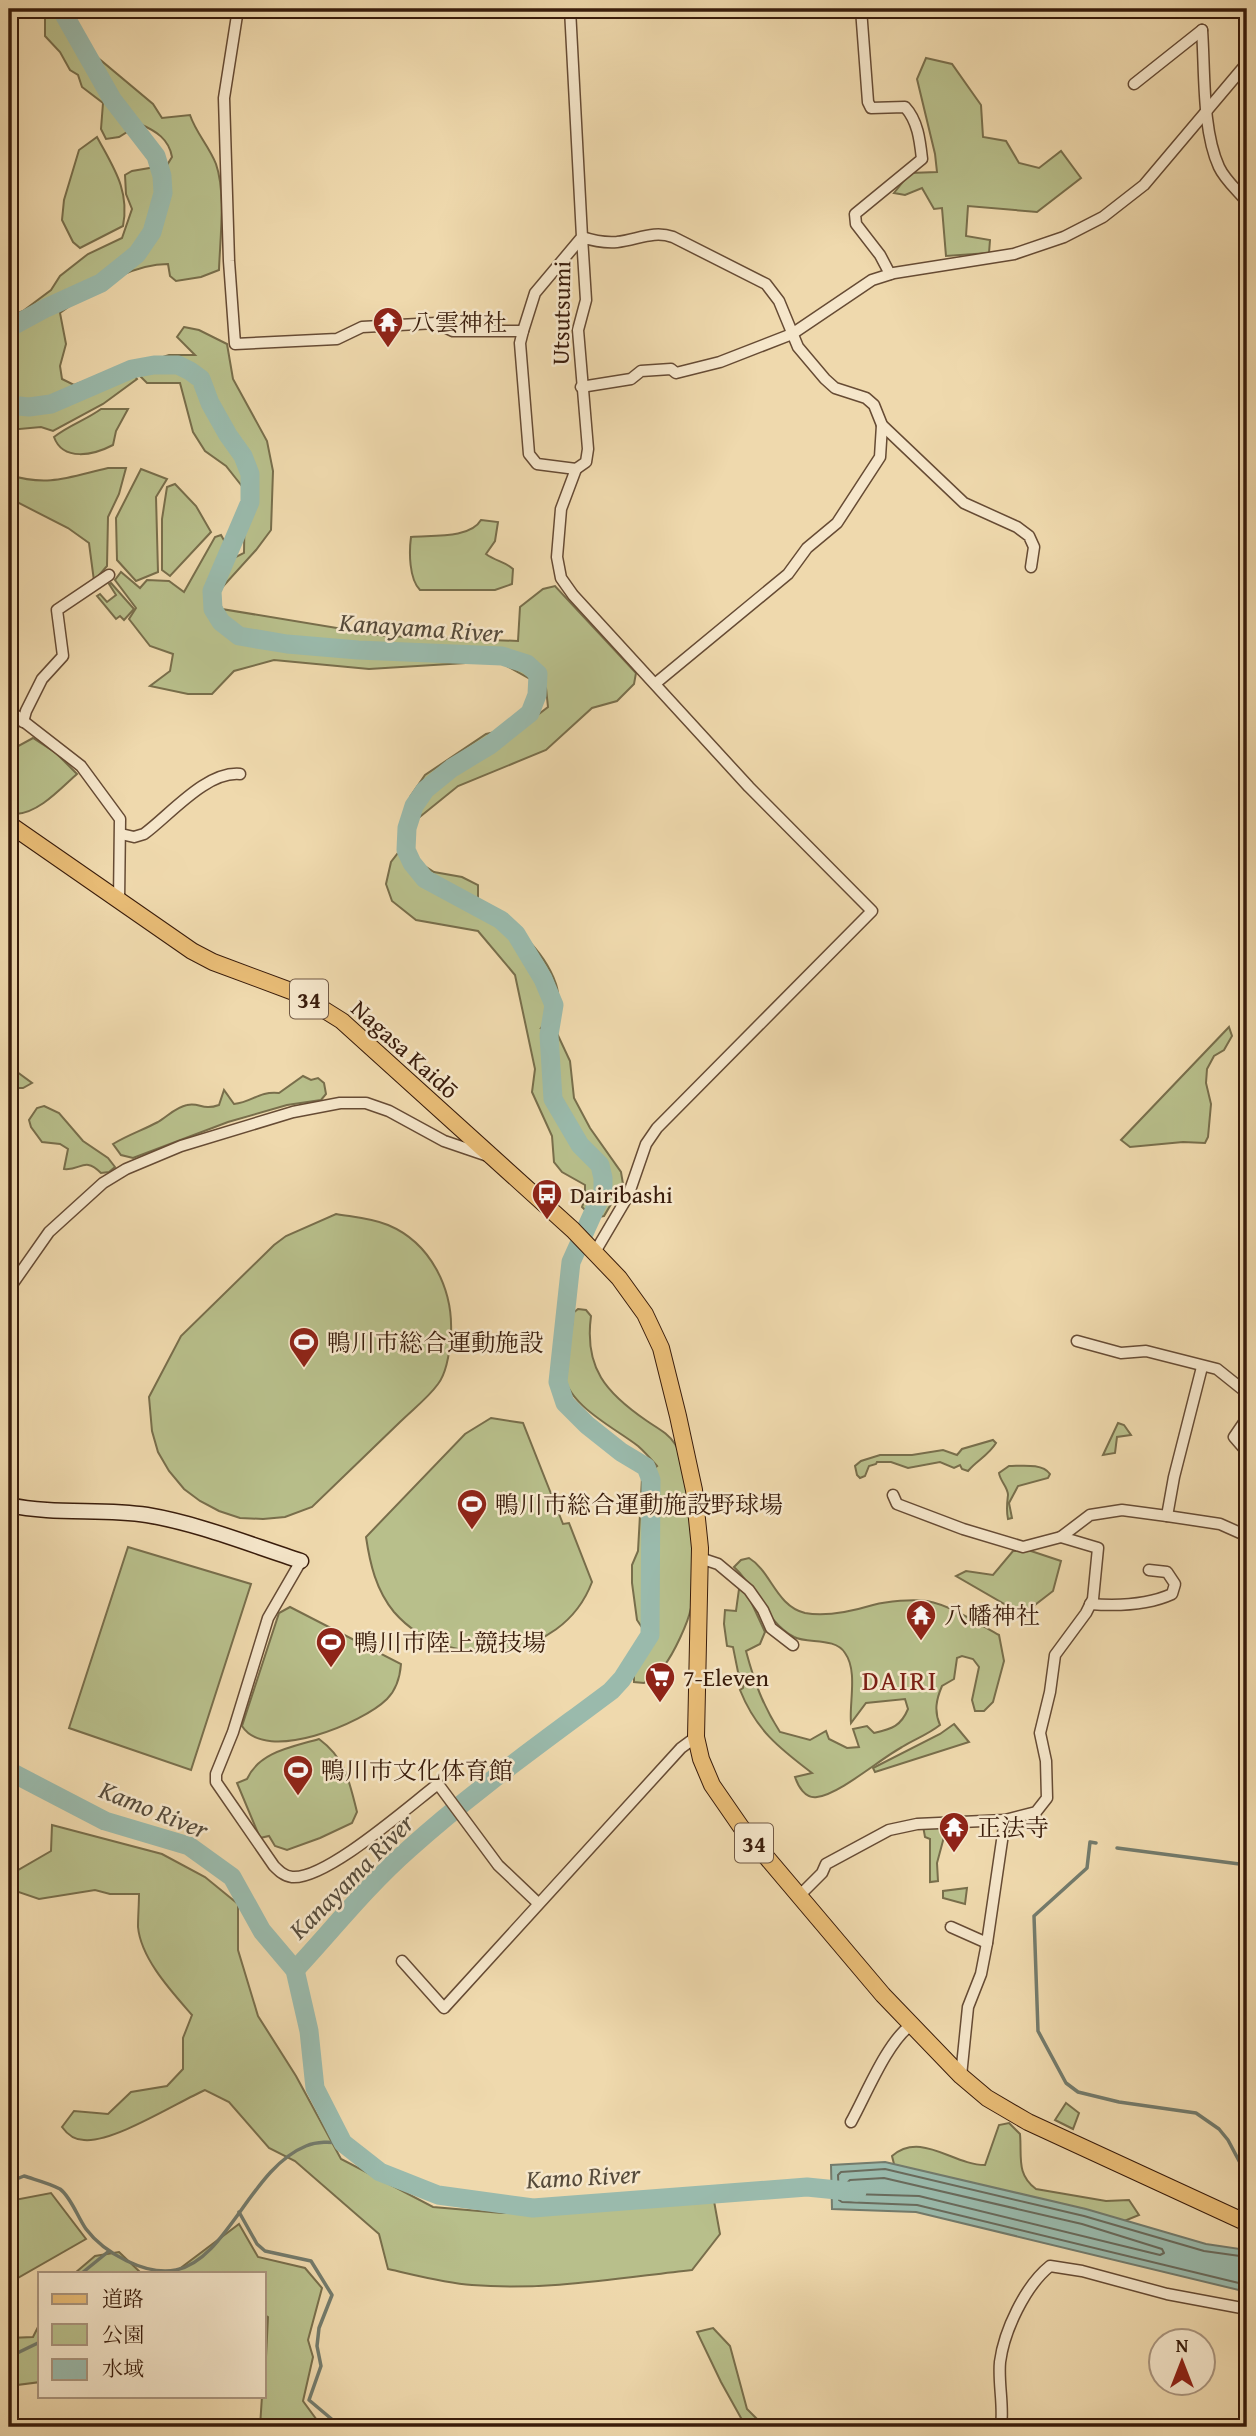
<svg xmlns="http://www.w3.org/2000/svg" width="1256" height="2436" font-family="'Gentium Book Plus','Noto Serif JP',serif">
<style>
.green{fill:#b8bf8b;stroke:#786e4b;stroke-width:2}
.water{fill:#9abaac;stroke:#737b6c;stroke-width:2}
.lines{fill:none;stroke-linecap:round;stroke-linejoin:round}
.shore{stroke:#6a6b5c;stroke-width:2}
.stream{stroke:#737b6c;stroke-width:3.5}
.river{stroke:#9abaac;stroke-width:19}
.street-casing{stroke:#664b34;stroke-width:13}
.secondary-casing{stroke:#391c0b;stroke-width:17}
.primary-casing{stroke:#391c0b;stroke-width:18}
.street{stroke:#f5e6ca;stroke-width:10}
.secondary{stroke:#f5e6ca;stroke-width:14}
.primary{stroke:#e8bc76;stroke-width:16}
.labels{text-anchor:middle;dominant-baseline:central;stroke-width:5;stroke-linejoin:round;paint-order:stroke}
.shield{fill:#f5e6ca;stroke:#715944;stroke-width:2}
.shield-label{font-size:23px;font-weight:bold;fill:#391c0b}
.street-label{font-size:24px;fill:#391c0b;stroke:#f5e6ca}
.poi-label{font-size:24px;fill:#391c0b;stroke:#f5e6ca;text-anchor:start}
.water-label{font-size:26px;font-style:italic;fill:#564b3b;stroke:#f5e6ca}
.quarter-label{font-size:28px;letter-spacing:2px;fill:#7a1f14;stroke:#f5e6ca}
</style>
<rect width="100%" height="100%" fill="#efd9ad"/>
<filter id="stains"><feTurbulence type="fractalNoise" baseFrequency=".00286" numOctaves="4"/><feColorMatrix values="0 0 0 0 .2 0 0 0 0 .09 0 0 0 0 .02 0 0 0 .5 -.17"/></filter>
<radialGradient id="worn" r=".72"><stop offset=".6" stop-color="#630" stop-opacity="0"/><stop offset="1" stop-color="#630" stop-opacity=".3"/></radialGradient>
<g class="green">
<path d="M45,9H68L91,52L153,104L162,118L190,115C196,133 209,146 216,164C226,193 220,239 219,270L201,277L176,281L170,276L168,264C130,264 90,290 60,313L66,344L60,366L62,379L74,385L109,372L134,375L137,379L103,404L53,431L41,427L9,430V317L23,311L51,290L60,276L88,254L122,238L132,209L126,194L125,175L132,171L167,165L172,157C169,139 156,131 140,124L119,137L106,139L101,129L103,103L82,87L78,75L70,70L60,52L45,36Z"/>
<polygon points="926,58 952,64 981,105 983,137 1006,141 1019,163 1039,168 1061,151 1081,178 1037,212 968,206 966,236 990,240 989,253 946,256 942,208 934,209 922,188 905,195 894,193 910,173 937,172 935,154 917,79"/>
<path d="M97,137C113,167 130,190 123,226L80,248L73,242L62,220L64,200L79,150Z"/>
<polygon points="184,327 199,330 227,344 233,379 267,441 273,471 271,530 256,550 217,593 222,609 385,636 518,641 520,607 543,589 555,586 636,673 634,684 617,701 592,708 546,750 458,786 416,820 410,797 425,775 486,734 523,726 548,707 546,688 498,661 369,669 274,660 234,671 212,694 188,694 150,686 170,671 173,654 150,646 129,619 136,608 115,580 121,572 140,588 147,580 169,581 184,592 215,537 221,535 234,558 244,553 245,490 226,466 205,451 193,432 180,383 147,383 139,375 144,363 169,355 195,355 177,337"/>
<path d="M101,409H128L116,431L113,445C94,455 63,462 54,437C69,425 86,420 101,409Z"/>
<path d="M108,468H126L119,494L108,517L107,566L94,581L89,543L68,528L9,498V475C49,487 69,477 108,468Z"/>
<polygon points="141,469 167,479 156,497 158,572 136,581 117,560 116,518"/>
<polygon points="175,484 196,506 211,532 170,576 162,570 162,519 167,487"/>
<path d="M481,520L498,522L495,541L486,554C495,561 506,562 513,569L512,584L495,590H420C409,579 409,552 411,537C431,535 470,539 481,520Z"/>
<polygon points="111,583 134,609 124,620 120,616 116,619 97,596 100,594 107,602 116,595 109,584"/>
<path d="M33,738L56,753L77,774C61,788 39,813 16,814L9,809V751Z"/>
<path d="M401,849L414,854L420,863L434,872L462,877L478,885V900C509,922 543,946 556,984C559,993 559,1004 560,1012L546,1020L541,1028L555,1029L570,1061L574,1098L590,1128L621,1172L623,1184L604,1216C594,1218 589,1214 582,1207L585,1199V1185L562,1172L554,1162L552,1136L532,1092L535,1069L515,975L478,931L416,920L392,901L386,884L391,862Z"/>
<polygon points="1229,1027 1232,1036 1224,1050 1214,1056 1207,1069 1206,1083 1211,1104 1208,1137 1205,1143 1183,1142 1130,1147 1121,1140"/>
<polygon points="9,1066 32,1083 23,1088 9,1088"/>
<path d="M303,1076L311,1080L318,1078L324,1083L326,1094L321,1100L287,1105L228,1122L133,1158L121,1155L113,1144C128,1135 143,1130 158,1122C168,1116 176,1107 187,1105C200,1102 202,1111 219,1105L224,1090L234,1104C253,1102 258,1091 279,1093Z"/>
<path d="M44,1106L59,1113L83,1141L108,1158L115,1167L109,1172L101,1173C84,1156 81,1171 64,1169L68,1149L60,1144L42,1142L31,1127L29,1120L37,1108Z"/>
<path d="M336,1214C353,1217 371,1218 388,1225C431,1243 453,1289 451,1333C450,1349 448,1371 438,1384C428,1398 412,1410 400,1422C371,1450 341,1479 312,1507L285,1517L263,1519L240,1518L219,1511L200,1501L184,1489L169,1471L158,1452L152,1431L149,1397L181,1336L274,1245L286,1236Z"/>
<path d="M578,1309L586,1310L591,1316C584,1368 606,1393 647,1421C657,1428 668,1433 675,1444C692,1470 696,1576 691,1608C688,1623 674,1653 664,1666C660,1672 651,1678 644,1683L634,1682V1672L646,1651L643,1629L637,1620L632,1583V1565L638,1551L642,1478L657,1466C651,1459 645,1452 638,1446C615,1428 565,1404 564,1372C563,1352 574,1333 573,1313Z"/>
<path d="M491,1418L523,1423L563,1524L569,1523L592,1582C562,1662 449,1675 394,1612C376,1590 370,1564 366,1537L465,1434Z"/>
<polygon points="1118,1423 1124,1425 1131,1435 1117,1437 1115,1453 1103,1455"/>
<path d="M993,1440L996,1443C988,1456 977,1460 968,1471L962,1469L960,1465L954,1468L940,1462L908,1468L891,1462H877L876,1464L869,1466L865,1476L860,1478L857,1475L855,1466L861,1461L880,1455H912L943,1450L957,1455L962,1449Z"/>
<path d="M1009,1466C1022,1466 1042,1463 1050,1474L1048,1478L1018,1486L1009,1503L1012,1518L1008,1519C1006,1510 1007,1504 1008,1495C1008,1487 1000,1481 999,1473Z"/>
<polygon points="128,1547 251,1584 191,1770 69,1728"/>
<polygon points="1013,1551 1031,1551 1061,1561 1053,1591 1031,1608 1013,1609 956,1576 966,1571 993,1575"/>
<path d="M749,1558C771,1571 776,1606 805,1613C826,1617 853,1611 873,1605C888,1601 912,1599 927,1601C950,1605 979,1624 999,1635L1004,1661L993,1702L984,1711H975L972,1700L979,1667L973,1659L962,1656L957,1658L954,1679L942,1686C936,1700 934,1711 940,1725C927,1735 915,1739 902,1747C880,1759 840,1794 817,1797C805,1799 798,1786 795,1777L812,1773C779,1748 756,1730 740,1690L743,1688L744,1682L738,1672L733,1647L727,1646L724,1624L725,1610L736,1611L739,1589L747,1593L765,1632L760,1644L746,1651C754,1681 763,1706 780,1732L810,1740L826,1731L829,1739L847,1748L859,1747L853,1729L867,1726L874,1733C892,1729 901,1726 908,1709L905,1699L866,1703L851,1723C849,1703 858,1671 845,1653C835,1637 808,1644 794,1637C766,1622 757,1588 734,1567L741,1560Z"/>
<path d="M290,1607L401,1664C400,1677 397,1689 387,1699C363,1723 266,1764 242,1726L279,1613Z"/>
<polygon points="954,1724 969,1742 875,1772 873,1768 940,1734"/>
<path d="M319,1739C346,1759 349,1781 357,1812L352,1823L320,1838L287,1850L275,1846L269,1836L260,1838L237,1783L247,1779C259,1752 292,1747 319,1739Z"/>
<path d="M52,1825L162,1854L205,1877L238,1904V1950L258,2016L296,2076L341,2159L433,2207L502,2213L590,2210L714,2201L720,2234L692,2270C619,2278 545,2291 472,2285C444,2283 415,2275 388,2269L379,2234L295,2161L269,2148L229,2102L205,2090C176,2103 113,2143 84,2140C75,2140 67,2134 62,2127L74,2111L108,2114L131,2092L167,2086L183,2069V2038L192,2015C172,1992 141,1959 138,1927C138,1916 139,1905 139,1894H110L95,1890L39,1899L13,1890L9,1893V1865L18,1870L51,1851Z"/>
<polygon points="942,1825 944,1837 937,1863 938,1881 930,1882 930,1839 925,1837 923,1826"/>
<polygon points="967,1888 965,1904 943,1898 943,1891"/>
<polygon points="1066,2103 1079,2113 1073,2129 1055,2120"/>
<path d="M1009,2123L1020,2134C1022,2157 1016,2174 1036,2189L1106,2201L1129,2200L1139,2215L1117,2224L898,2180L892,2156C921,2131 953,2165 985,2165L999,2125Z"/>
<polygon points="51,2193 86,2239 9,2283 9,2201"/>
<polygon points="239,2224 258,2257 305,2268 322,2288 308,2340 313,2357 303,2401 322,2427 260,2427 262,2396 264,2396 268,2317 264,2315 264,2273 174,2273"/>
<polygon points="119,2252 141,2273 75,2273 95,2256"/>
<polygon points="40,2323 40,2382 9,2386 9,2338 33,2337"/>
<polygon points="713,2328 730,2346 747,2409 765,2427 746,2427 721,2382 697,2332"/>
</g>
<polygon class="water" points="885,2162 1086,2209 1206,2244 1247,2250 1247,2292 916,2212 832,2209 831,2165"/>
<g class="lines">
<g class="shore">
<polygon points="884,2178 1082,2224 1162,2249 1164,2253 1160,2255 919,2196 851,2194 848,2192 847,2183 850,2180"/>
<polyline points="1247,2257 1204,2251 1084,2216 885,2169 841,2172 838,2175 839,2200 842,2202 917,2205 1247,2285"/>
</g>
<g class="stream">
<polyline points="1096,1843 1090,1842 1087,1868 1034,1916 1038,2031 1066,2083 1078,2092 1119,2102 1196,2113 1219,2129 1228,2140 1247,2176"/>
<polyline points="1117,1848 1247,1865"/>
<path d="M9,2182L24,2176C36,2180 49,2183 60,2189C71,2197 78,2218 86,2229C104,2253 146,2276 176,2270C227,2260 251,2168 306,2146C318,2141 330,2142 343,2143"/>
<polyline points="239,2212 257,2244 265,2251 311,2261 332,2295 319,2328 317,2346 321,2366 309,2400 341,2427"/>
<polyline points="82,2273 109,2251"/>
<polyline points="9,2357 40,2342"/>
</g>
<g class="river">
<polyline points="9,328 46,308 101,283 137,254 152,232 163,193 162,176 156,156 112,99 61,9"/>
<path d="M9,405L29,407L51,404L132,369L154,365H178L190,371L201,379L210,403L228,435L243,456L250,474V502L212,591L213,609L221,622L239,636L287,644L358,650L502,656L527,664L538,674L537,695L530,713L490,745L452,768L425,790L414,806L407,828L406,850L412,863L425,879L501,920L516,934L543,979L554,1005L549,1035L553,1099L580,1145L600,1165L603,1178V1191L571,1262L558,1382L565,1403L587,1425L621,1452L646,1467L651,1480L650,1635L622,1679L611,1691C543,1742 472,1792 409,1849C367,1886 333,1929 295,1970"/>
<polyline points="9,1771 105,1821 189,1846 232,1877 262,1931 295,1970 309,2031 315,2088 343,2143 380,2172 438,2195 533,2208 807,2187 857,2192"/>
</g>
<g class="street-casing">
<g id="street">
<polyline points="238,9 224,98 229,261 235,344 337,339 362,327 436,323 453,331 523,331"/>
<polyline points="570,9 582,237 535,293 523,331 520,343 529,454 537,464 576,469 561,509 557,557 561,578 573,595 749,787 872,911 657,1128 646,1144 628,1196 595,1252"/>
<path d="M861,9L868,102L871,108L905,107C918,121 920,141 922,159L855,214L856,224L880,255L890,274"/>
<polyline points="1125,9 1131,12 1144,9"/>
<path d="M1202,30C1205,71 1202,130 1219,167C1225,180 1238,191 1247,202"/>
<polyline points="1134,84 1202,30"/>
<polyline points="581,387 631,379 641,371 671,369 676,373 720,362 792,334 872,280 894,273 1014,254 1064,237 1103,217 1144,185 1247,63"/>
<path d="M576,469L586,462L588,449L578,330L586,300L582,237C594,241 604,243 617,242C637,240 653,230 673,237L766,284L779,301L798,347L825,379L835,388L866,398L874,405L882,425L964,503L1017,527L1029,536L1034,547L1031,567"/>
<polyline points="656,683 788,574 807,548 837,523 880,457 882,425"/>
<polyline points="9,710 81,766 120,819 119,902"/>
<polyline points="23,722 26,711 42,679 63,656 57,610 109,575"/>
<path d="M121,834L134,837L144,834C170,815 206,771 240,774"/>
<polyline points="9,1289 49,1232 103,1183 126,1169 181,1146 293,1112 340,1103 366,1103 389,1111 444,1141 488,1156"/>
<polyline points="1077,1341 1121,1353 1146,1351 1217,1369 1247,1393"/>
<polyline points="1247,1418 1234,1437 1247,1452"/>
<polyline points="893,1495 897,1504 963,1529 1023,1547 1061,1537"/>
<polyline points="1167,1516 1220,1524 1247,1536"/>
<polyline points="700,1558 718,1564 749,1590 763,1610 771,1628 793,1645"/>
<path d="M301,1561L268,1618L233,1732L216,1774V1782L274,1866C279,1871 284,1876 292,1877C326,1880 409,1806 438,1784L498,1865L538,1903"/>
<path d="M1090,1604C1116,1606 1148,1605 1172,1594L1175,1584L1167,1572L1149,1570"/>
<polyline points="799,1896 822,1873 826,1864 889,1830 917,1824 1005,1820"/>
<polyline points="951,1927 987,1943"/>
<polyline points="402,1961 444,2008 681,1748 696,1737"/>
<polyline points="961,2076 968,2007 981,1974 987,1943 1005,1820 1036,1812 1047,1798 1046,1761 1040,1733 1050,1692 1055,1655 1086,1613 1093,1599 1098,1548 1061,1537 1090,1515 1122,1510 1167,1516 1174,1477 1202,1367"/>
<path d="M851,2122C866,2095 887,2042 911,2025"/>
<path d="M1001,2427C1004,2406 998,2383 1000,2362C1004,2331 1025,2286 1050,2266L1082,2271L1167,2294L1247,2309"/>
</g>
</g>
<g class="secondary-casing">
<path id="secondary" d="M9,1505C54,1515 102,1508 147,1515C200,1524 251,1545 301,1561"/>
</g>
<g class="primary-casing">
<polyline id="primary" points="9,824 192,951 213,962 299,994 342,1021 573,1230 619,1278 645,1314 661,1348 678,1416 694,1490 700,1548 696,1737 701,1759 712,1785 741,1827 883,1995 961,2076 987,2098 1028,2122 1247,2223"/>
</g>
<use href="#street" class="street"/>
<use href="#secondary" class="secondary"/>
<use href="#primary" class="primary"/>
</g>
<defs>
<g id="temple-pin" transform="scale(1.575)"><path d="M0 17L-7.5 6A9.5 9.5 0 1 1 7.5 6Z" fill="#8f2418" stroke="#f5e6ca"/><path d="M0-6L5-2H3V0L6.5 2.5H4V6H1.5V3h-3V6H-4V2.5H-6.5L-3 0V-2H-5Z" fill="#fff"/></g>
<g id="bus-pin" transform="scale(1.575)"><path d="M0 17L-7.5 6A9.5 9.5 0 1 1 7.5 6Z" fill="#8f2418" stroke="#f5e6ca"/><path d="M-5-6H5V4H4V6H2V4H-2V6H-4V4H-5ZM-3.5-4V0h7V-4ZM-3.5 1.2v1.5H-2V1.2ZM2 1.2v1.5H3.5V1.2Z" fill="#fff"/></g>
<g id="stadium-pin" transform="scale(1.575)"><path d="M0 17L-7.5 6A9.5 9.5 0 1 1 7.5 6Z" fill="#8f2418" stroke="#f5e6ca"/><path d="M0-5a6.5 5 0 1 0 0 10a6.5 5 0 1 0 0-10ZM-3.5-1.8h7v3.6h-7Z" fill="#fff"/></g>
<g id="supermarket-pin" transform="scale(1.575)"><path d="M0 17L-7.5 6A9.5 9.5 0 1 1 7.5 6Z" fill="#8f2418" stroke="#f5e6ca"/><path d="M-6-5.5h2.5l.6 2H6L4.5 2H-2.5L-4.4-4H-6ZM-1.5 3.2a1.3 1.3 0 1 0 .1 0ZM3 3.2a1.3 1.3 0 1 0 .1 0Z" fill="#fff"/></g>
</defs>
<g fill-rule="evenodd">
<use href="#temple-pin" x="388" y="322"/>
<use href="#bus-pin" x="547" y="1194"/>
<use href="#stadium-pin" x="304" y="1342"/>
<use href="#stadium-pin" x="472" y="1504"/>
<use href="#temple-pin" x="921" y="1615"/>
<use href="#stadium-pin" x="331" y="1642"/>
<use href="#supermarket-pin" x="660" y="1677"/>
<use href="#stadium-pin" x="298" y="1770"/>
<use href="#temple-pin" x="954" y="1827"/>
</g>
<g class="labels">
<g class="shield">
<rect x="290" y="979.5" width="38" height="39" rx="5"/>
<rect x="735" y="1823.5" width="38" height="39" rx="5"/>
</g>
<g class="shield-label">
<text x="309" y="999">34</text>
<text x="754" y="1843">34</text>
</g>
<g class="street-label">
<text transform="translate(561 313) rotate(-89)">Utsutsumi</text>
<text transform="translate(405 1049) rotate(42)">Nagasa Kaidō</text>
</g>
<g class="poi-label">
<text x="411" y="322">八雲神社</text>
<text x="570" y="1194">Dairibashi</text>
<text x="327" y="1342">鴨川市総合運動施設</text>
<text x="495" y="1504">鴨川市総合運動施設野球場</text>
<text x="944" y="1615">八幡神社</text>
<text x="354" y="1642">鴨川市陸上競技場</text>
<text x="683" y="1677">7-Eleven</text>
<text x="321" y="1770">鴨川市文化体育館</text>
<text x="977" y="1827">正法寺</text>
</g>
<g class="water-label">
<text transform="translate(421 627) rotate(4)">Kanayama River</text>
<text transform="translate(154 1809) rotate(22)">Kamo River</text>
<text transform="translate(351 1876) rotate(-45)">Kanayama River</text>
<text transform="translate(583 2176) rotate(-3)">Kamo River</text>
</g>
<g class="quarter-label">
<text x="900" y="1679">DAIRI</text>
</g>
</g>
<rect width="1256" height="2436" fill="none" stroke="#efd9ad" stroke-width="35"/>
<rect x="10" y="10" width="1235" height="2415" fill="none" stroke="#391c0b" stroke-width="3.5"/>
<rect x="18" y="18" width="1221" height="2401" fill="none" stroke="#391c0b" stroke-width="2"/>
<rect x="38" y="2272" width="228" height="126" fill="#f5e6ca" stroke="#aa957e" stroke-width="2"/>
<rect x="52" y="2294" width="35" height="10" fill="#e8bc76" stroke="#aa957e" stroke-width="2"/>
<text x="102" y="2306" font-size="21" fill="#391c0b">道路</text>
<rect x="52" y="2324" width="35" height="21" fill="#b8bf8b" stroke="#aa957e" stroke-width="2"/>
<text x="102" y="2342" font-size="21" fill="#391c0b">公園</text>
<rect x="52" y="2359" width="35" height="21" fill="#9abaac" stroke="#aa957e" stroke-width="2"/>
<text x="102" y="2376" font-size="21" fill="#391c0b">水域</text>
<g transform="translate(1182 2362)"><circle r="33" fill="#f5e6ca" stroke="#aa957e" stroke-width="2"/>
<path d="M0-5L12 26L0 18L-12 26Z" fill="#8f2418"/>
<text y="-10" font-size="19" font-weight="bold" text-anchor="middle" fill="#391c0b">N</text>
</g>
<rect width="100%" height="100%" filter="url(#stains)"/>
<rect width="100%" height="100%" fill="url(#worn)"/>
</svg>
